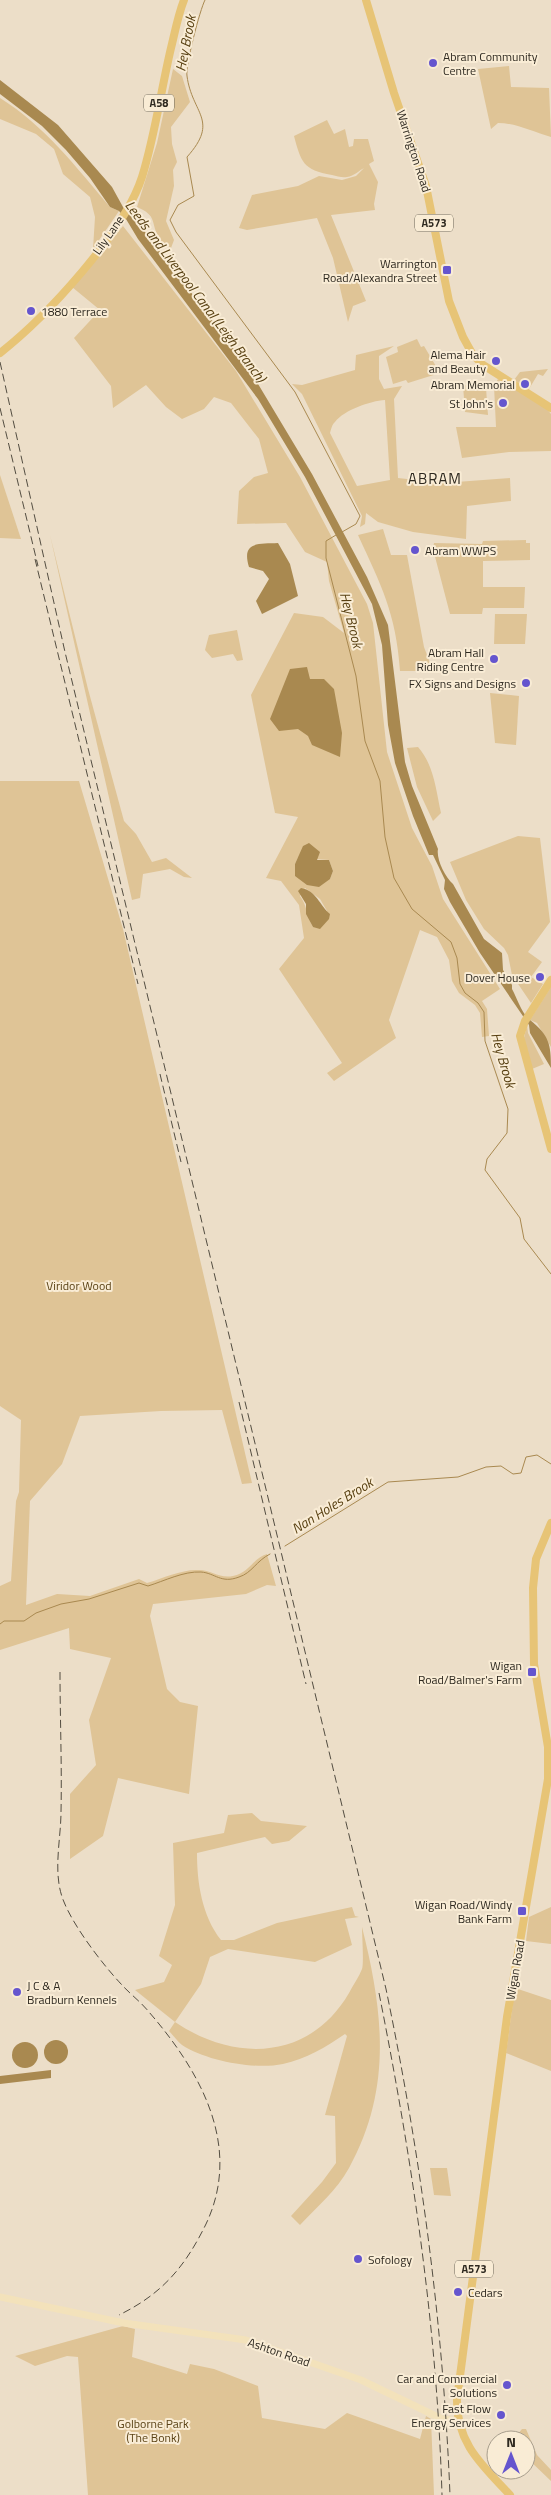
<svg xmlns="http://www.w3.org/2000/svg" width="551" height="2495" font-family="'Titillium Web',sans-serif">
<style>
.green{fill:#dfc496;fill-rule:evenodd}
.water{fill:#a98950}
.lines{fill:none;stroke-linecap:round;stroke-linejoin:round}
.stream{stroke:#a98950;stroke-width:1}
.secondary{stroke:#f3e2bb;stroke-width:7}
.primary{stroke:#e7c476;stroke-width:8}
.rail{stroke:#534d41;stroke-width:1;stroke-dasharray:8 4;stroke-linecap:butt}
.poi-dot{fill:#6555ce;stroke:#f9ecd5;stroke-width:2}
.labels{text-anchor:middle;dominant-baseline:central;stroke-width:4;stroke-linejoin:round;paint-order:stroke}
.shield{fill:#f9ecd5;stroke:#6b6456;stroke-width:1}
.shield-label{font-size:11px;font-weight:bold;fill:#2e2920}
.poi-label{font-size:12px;fill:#2e2920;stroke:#f9ecd5;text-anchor:end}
.street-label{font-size:12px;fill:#2e2920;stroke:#f9ecd5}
.park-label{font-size:12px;fill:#5b4316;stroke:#f9ecd5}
.water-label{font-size:14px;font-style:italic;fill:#584012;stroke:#f9ecd5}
.quarter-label{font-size:15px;letter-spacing:1px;fill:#2e2920;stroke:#f9ecd5}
</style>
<rect width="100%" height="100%" fill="#ecdec8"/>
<g class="green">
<path d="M509,66L511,87L549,88L551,137C533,132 516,123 498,123L491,129L478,69Z"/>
<path d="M173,69L182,76L190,102L171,127L172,144L177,162L173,170L174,186L166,221L174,240L171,248C167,245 161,242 159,238C150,222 158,216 137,207L157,143Z"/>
<path d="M0,98C45,126 76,167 110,207L119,211L93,249L95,217L90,197L63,174L54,149L36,134L0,119Z"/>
<path d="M327,120L334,134L345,129L349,147L353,146L354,139H368L374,161L369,164L378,182L374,204L375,210L331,215L366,301L353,306L348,322L333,258L317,218L247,230L239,228L252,195L298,186L319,176L342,180L356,176L364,168C360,170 354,176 347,177C342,178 337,176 332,175C303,170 301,162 294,136Z"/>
<path d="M123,226L236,371L300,477L367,604L373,623L387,752L412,828L432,866L443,899L500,989L482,1001L487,1009L489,1036L482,1037L480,1013L475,1005L459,993L452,981L449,960L437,937L420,930L389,1020L396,1038L334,1081L327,1073L342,1063L279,969L304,938L299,905L281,881L266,878L298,817L275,813L251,695L294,613L323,617L344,633L329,581L327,562L305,552L286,523L237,524L239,491L254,477L268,473L259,439L231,403L214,397L204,409L182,419L166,407L146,385L113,408L111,386L74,338L100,310L72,287ZM298,858L329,860L333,871L330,879L295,876V864ZM305,888L320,899L327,911L313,927C306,915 307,905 300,896Z"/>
<polygon points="417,339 421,347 424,346 440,373 408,383 406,380 393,384 386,357 398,352 397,347"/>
<path d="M394,346L379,356V379L384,389L402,386L394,399L398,478L443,483L510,478L511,501L467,506L466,539L413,532L378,522L366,513L365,524L360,527L362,516L302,394L292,384L302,385L355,370L356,355ZM385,400L390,480L357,486L330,433C331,430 332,424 335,422C344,410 370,401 385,400Z"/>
<polygon points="548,369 543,376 538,374 529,389 514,380 520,372"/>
<polygon points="498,379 546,408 551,414 551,451 509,452 462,458 456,427 496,427 494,386"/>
<polygon points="463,385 486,388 488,415 465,412"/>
<polygon points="0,475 21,539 0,538"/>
<path d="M383,529L391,555H407L424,647L433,671H400C396,613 381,585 358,535Z"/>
<polygon points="50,535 88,689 124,821 136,834 152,862 166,858 192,878 184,877 170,869 143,874 140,898 132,900"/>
<polygon points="526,540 526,543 530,543 530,560 483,561 483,587 525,587 524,608 483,608 482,614 450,614 433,549 434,543 482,544 483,541"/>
<polygon points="495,614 527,614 525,644 494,644"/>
<polygon points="237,630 243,660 237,661 233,654 212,658 205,650 209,635"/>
<polygon points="490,693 519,696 516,745 495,743"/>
<path d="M418,747C434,765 436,790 441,813L433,821L417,787L407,748Z"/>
<path d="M0,781H79L123,929L252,1483L242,1484L222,1410L161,1411L80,1416L62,1464L30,1501L26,1605L57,1594L90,1596L139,1579L147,1583C164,1578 182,1569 199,1570C211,1570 220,1579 233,1576C249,1573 252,1559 267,1554L276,1586L267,1585L246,1594L153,1604L150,1616L167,1689L180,1702L198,1706L189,1794L118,1778L103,1836L70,1859V1794L96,1765L89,1720L111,1658L70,1649L69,1628L0,1650V1586L11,1581L16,1501L19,1492L21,1420L0,1406Z"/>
<polygon points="518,836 540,838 550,922 528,952 542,962 531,977 543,984 531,1003 512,975 508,955 504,948 484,929 466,900 450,862"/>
<polygon points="551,987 551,1047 537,1023 530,1020"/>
<polygon points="527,1025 528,1033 544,1064 532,1069 524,1038"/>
<path d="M252,1813L261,1821L307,1826L289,1841L272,1844L265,1837L197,1853C197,1883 202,1916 221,1940H234L277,1923L352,1907L355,1916L359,1917L345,1919L352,1945L315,1962L228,1949L210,1957L201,1984L175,2022C236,2063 310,2060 349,1993C353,1985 359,1977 362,1969C364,1963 362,1936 362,1927C383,2011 393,2088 349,2168C337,2190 317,2207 300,2225L291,2216L322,2182L336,2163L335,2116L325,2115L347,2036L345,2034C326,2047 306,2059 283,2064C254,2070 207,2061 182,2045C177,2041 173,2035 169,2031L175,2022L135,1990L164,1982L172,1965L159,1956L175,1905L173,1843L224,1833L228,1815Z"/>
<polygon points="551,1907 551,1944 526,1941 529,1917"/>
<polygon points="515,1988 551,2000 551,2071 506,2053"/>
<polygon points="430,2168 447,2168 451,2196 434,2195"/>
<polygon points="123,2326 135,2329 132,2357 187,2374 190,2364 214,2369 258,2386 262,2418 325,2429 347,2413 420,2439 426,2416 431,2419 434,2495 88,2495 78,2357 67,2356 35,2366 15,2356"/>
<polygon points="522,2429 526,2429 537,2455 551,2470 551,2481 526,2457 526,2440 513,2440"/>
</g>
<g class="water">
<path d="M0,80L58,125L112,187L123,207L146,233L249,369L312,474L367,577L388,625L405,762L412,786L438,849C436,859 445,877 453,884L484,939L502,953L503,970L512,985V989C517,998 522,1014 530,1020C549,1035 551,1044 551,1068L530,1033L529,1025L480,953L450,902L444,889L445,880L433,855H429L413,816L395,763L388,725L382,645L372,604L305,477L258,399L138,239L126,219L119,211L110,207L90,178L66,150L42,126L0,94Z"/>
<path d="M278,543L290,564L298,596L262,614L256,601L269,579L263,571L249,567C241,541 259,544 278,543Z"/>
<polygon points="307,667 310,679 324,679 334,689 342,733 340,757 312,745 308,736 298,729 279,731 270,719 290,669"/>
<polygon points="309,843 320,852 317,860 329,860 333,871 330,879 319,887 307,885 295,876 295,864 303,846"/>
<path d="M301,888C317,891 319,905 330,914L329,919L320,929L313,927L306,914V904L298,891Z"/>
<circle cx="56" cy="2052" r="12"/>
<circle cx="25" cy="2055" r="13"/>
<polygon points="51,2070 51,2078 0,2084 0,2076"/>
</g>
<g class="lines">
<g class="stream">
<path d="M205,0C200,9 185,67 187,76C192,114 220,120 187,157L194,196L178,205L170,220L176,232L295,392L360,516L356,524L342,532"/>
<polyline points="336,535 326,541 326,558 356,676 365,741 380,781 385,837 394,878 412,909 451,942 457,958 460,984 465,993 478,1003 484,1012 485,1041 508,1109 507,1133 487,1159 485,1170 520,1218 524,1239 551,1274"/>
<polyline points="285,1546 388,1482 458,1477 486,1467 501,1466 513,1474 521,1473 526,1457 537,1455 551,1464"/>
<path d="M0,1624L4,1621H24L36,1613L61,1604L89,1599L139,1583L148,1586C164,1581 184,1571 201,1572C215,1573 221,1584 239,1577C252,1573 256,1561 270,1554"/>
</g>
<polyline class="secondary" points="0,2297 124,2323 246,2340 361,2380 442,2419 458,2421"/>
<g class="primary">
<polyline points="366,0 394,93 426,186 449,301 463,337 473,355 483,365 551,408"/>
<path d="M0,353C46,317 124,233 142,177C155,135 161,90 171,48C175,32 178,15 184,0"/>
<polyline points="551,980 525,1021 520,1036 551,1149"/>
<path d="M510,2495C482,2465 456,2443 457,2399L507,2017L548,1779V1747L534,1664L533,1588L536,1559L551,1523"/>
</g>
<g class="rail">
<path d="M0,362L65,652L386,1989C421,2158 443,2322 450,2495"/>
<polyline points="0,408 38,566"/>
<polyline points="35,559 138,984"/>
<polyline points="160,1074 181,1162"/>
<polyline points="239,1402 306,1684"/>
<path d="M60,1672C60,1718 62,1765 61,1812C61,1840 52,1874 64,1902C74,1927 103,1965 122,1985C130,1994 141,2002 149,2012C200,2071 243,2146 206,2224C185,2267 162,2294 119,2315"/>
<path d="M379,1993C412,2159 437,2326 442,2495"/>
</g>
</g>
<g class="poi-dot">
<circle cx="433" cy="63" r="5"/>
<rect x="442" y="265" width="10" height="10" rx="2.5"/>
<circle cx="31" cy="311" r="5"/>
<circle cx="496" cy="361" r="5"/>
<circle cx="525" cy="384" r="5"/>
<circle cx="503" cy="403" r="5"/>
<circle cx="415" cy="550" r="5"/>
<circle cx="494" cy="659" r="5"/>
<circle cx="526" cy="683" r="5"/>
<circle cx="540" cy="977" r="5"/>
<rect x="527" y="1667" width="10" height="10" rx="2.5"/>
<rect x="517" y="1906" width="10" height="10" rx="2.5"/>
<circle cx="17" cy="1992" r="5"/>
<circle cx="358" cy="2259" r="5"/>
<circle cx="458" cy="2292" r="5"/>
<circle cx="507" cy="2385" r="5"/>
<circle cx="501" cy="2415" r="5"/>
</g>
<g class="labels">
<g class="shield">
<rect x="144" y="94.5" width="30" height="17" rx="4"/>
<rect x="415" y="214.5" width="38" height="17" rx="4"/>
<rect x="455" y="2260.5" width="38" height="17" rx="4"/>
</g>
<g class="shield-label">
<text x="159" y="103">A58</text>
<text x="434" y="223">A573</text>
<text x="474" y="2269">A573</text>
</g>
<g class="poi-label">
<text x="443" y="56" text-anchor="start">Abram Community<tspan x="443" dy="14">Centre</tspan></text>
<text x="437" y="263">Warrington<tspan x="437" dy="14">Road/Alexandra Street</tspan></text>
<text x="41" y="311" text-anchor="start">1880 Terrace</text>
<text x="486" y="354">Alema Hair<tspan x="486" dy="14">and Beauty</tspan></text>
<text x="515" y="384">Abram Memorial</text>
<text x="493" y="403">St John's</text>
<text x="425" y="550" text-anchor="start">Abram WWPS</text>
<text x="484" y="652">Abram Hall<tspan x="484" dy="14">Riding Centre</tspan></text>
<text x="516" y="683">FX Signs and Designs</text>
<text x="530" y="977">Dover House</text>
<text x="522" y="1665">Wigan<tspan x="522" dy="14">Road/Balmer's Farm</tspan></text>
<text x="512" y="1904">Wigan Road/Windy<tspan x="512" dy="14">Bank Farm</tspan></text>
<text x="27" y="1985" text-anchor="start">J C &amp; A<tspan x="27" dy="14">Bradburn Kennels</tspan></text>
<text x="368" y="2259" text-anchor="start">Sofology</text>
<text x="468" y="2292" text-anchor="start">Cedars</text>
<text x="497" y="2378">Car and Commercial<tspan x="497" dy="14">Solutions</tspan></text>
<text x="491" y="2408">Fast Flow<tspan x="491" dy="14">Energy Services</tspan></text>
</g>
<g class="street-label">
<text transform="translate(414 151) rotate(72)">Warrington Road</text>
<text transform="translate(108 235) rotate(-55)">Lily Lane</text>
<text transform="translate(515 1970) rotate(-80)">Wigan Road</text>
<text transform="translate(279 2352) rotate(19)">Ashton Road</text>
</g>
<g class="park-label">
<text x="79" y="1285">Viridor Wood</text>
<text x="153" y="2423">Golborne Park<tspan x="153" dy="14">(The Bonk)</tspan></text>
</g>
<g class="water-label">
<text transform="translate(185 43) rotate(-79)">Hey Brook</text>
<text transform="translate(196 291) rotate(53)">Leeds and Liverpool Canal (Leigh Branch)</text>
<text transform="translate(352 620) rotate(76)">Hey Brook</text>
<text transform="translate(504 1060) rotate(74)">Hey Brook</text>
<text transform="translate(332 1505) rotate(-32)">Nan Holes Brook</text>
</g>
<g class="quarter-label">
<text x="435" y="478">ABRAM</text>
</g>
</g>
<g transform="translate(511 2455)"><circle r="24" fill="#f9ecd5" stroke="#a89e8d"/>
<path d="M0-4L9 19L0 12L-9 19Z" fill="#6555ce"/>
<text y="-8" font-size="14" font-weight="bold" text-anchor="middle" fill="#2e2920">N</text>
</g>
</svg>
